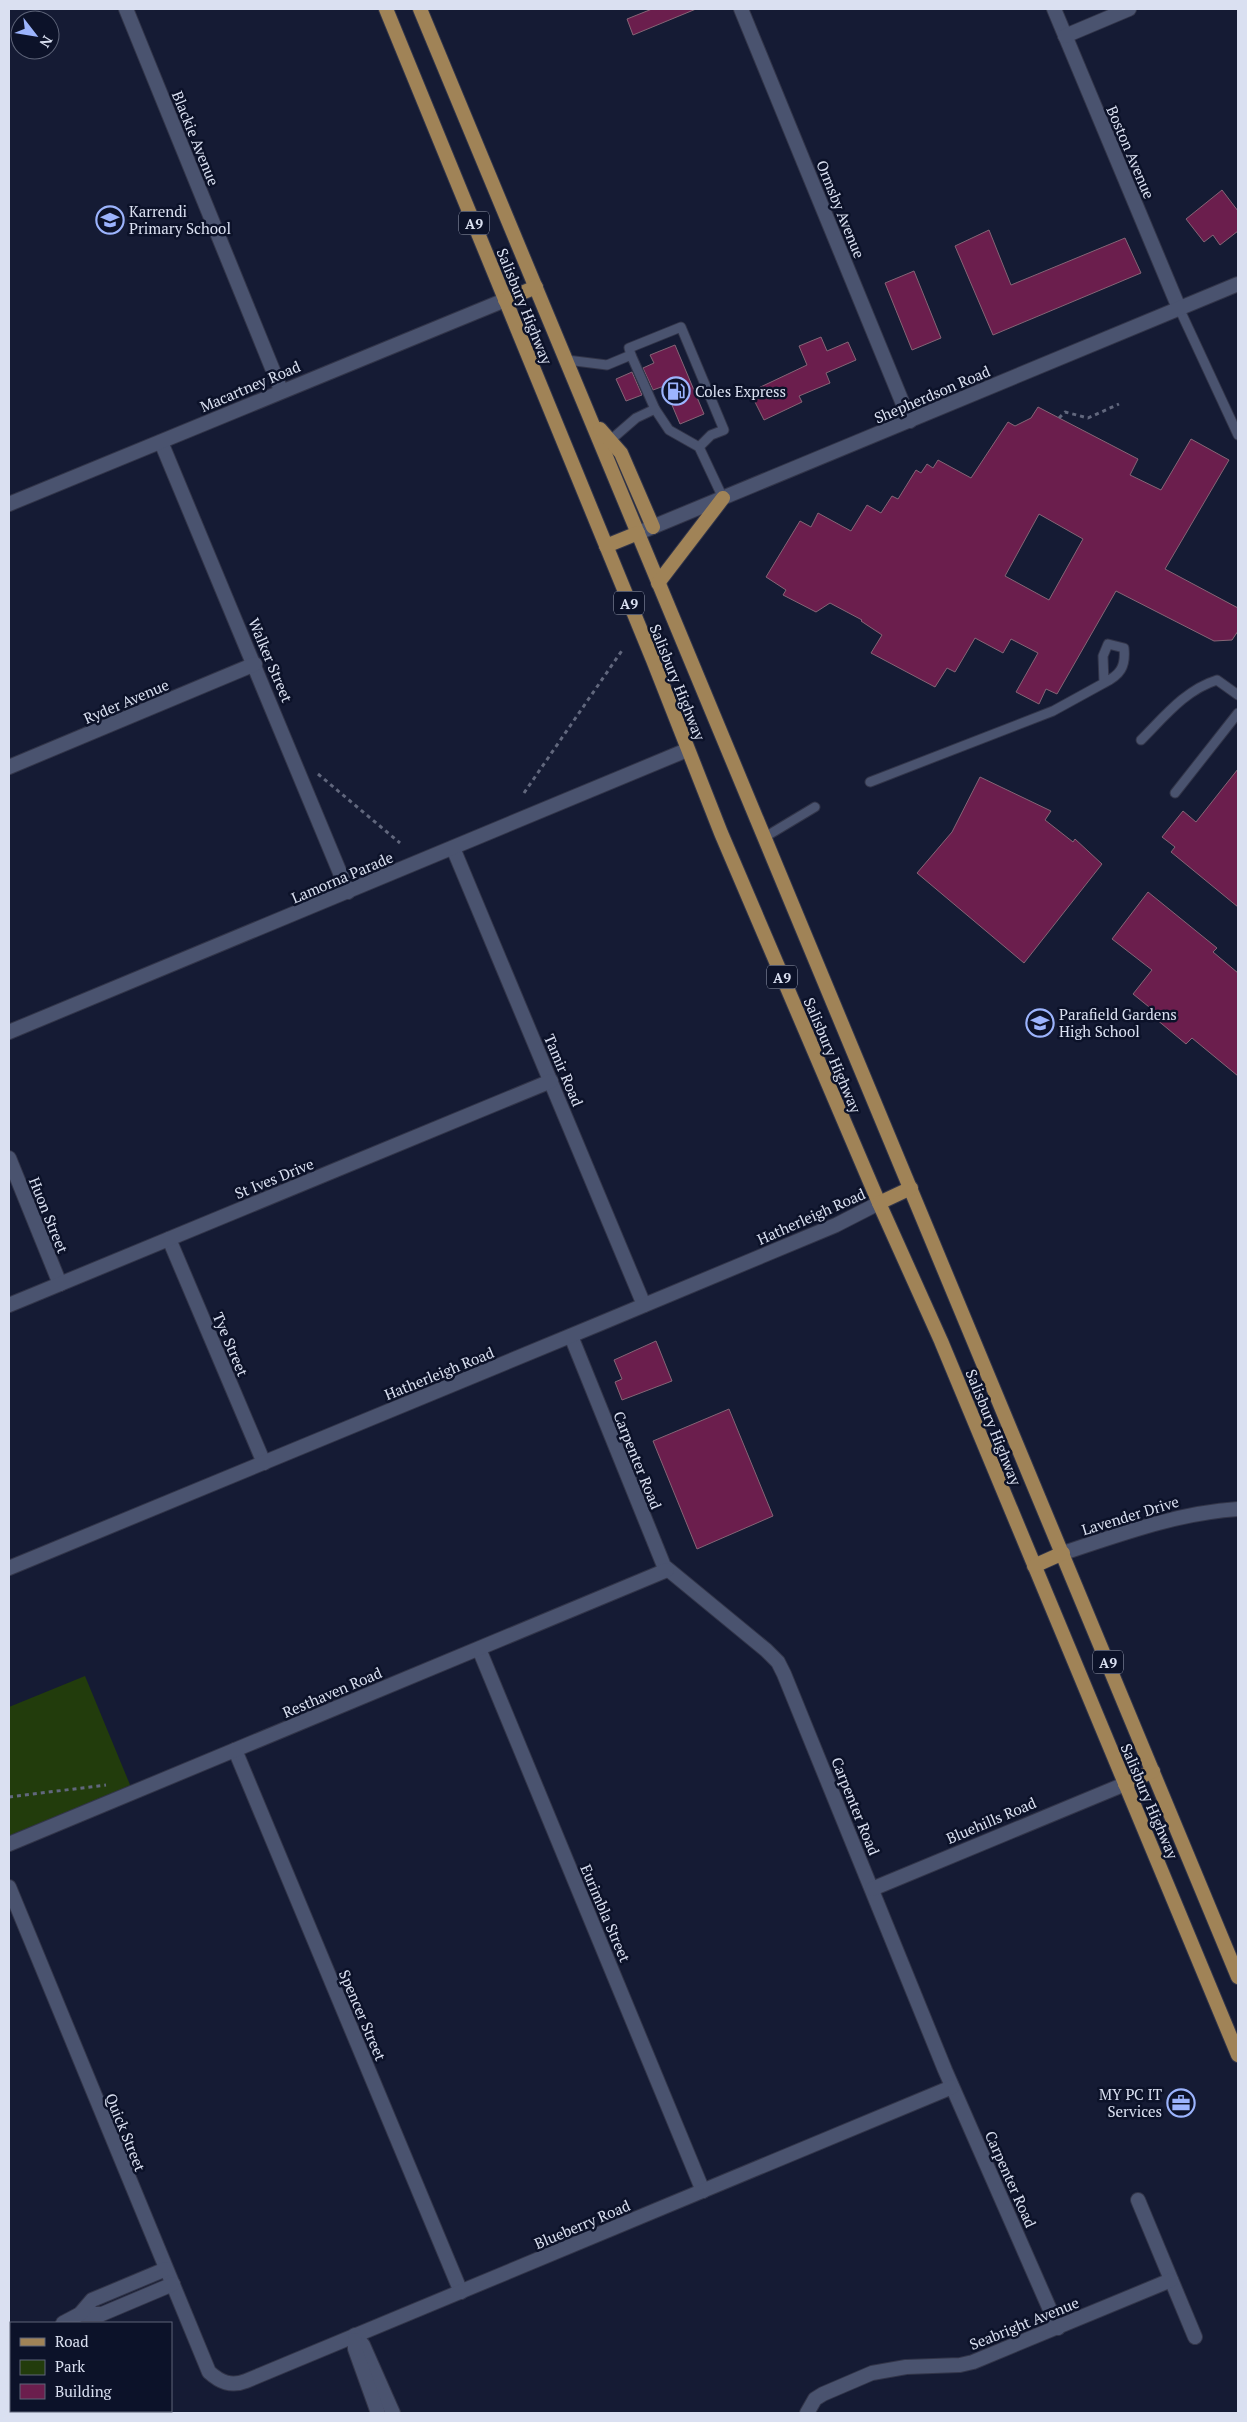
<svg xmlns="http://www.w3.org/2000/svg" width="1247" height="2422" font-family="'PT Serif',serif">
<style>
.green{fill:#223c0c}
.building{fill:#6b1e4d;stroke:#856576;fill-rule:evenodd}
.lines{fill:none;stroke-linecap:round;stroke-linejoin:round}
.service-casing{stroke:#323549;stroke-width:11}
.minor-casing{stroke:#323549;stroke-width:16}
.tertiary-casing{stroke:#323549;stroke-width:16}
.primary-casing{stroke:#323549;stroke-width:16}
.path{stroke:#61677d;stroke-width:3;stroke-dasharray:4 4;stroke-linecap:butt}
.service{stroke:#4a536f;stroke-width:9}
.minor{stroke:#4a536f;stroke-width:14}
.tertiary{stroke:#4a536f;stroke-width:14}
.primary{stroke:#a08357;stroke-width:14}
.labels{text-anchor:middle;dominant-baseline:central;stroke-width:5;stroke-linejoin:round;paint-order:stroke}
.shield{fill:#0c1229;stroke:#9ca2b5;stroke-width:1}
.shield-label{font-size:14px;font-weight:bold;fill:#dae0f1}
.street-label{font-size:15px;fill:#dae0f1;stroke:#0c1229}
.poi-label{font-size:15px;fill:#dae0f1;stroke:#0c1229;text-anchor:start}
</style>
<rect width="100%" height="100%" fill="#151b34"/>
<polygon class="green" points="85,1676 133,1792 9,1844 9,1707"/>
<g class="building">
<polygon points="652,9 696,9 633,35 627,19"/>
<polygon points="1222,190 1238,211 1238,231 1220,245 1213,235 1204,242 1186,219"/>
<polygon points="989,230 1011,285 1125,238 1141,273 993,335 955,246"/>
<polygon points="914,271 941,338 912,350 885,283"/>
<polygon points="821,337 827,351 848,342 856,360 826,373 830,383 799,396 802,402 764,420 750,392 807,365 799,346"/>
<polygon points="675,345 704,414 680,424 664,386 653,390 643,368 654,363 650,355"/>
<polygon points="632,372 642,395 626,401 616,379"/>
<path d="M1038,407L1138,459L1130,475L1161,490L1191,439L1229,460L1165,569L1238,608V631L1232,640L1214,641L1116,591L1057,694L1046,689L1039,704L1016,692L1038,653L1011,639L1003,653L975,638L955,672L947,668L935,687L871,653L882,635L861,621L862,620L830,603L816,612L783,595L786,590L766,577L800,521L811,527L818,513L851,531L867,505L881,513L892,496L898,499L916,470L921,473L927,464L933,468L938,460L971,478L1008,422L1015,426L1031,418ZM1039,514L1083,539L1049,600L1005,576Z"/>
<polygon points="1238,769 1238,907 1171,852 1175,847 1162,837 1183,811 1196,822"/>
<polygon points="980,777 1051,811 1045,820 1073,842 1075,839 1102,864 1024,963 917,873 952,832"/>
<polygon points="1148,892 1217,948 1213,952 1238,973 1238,1076 1192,1038 1186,1044 1156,1019 1159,1015 1133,994 1152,970 1112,939"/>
<polygon points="656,1341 672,1381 622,1400 615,1382 622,1379 614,1360"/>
<polygon points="729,1409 773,1516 697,1549 653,1441"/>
</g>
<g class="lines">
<g class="service-casing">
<g id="service">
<polyline points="1179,308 1238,435"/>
<polyline points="631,355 629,348 681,327 724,430 711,435 699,447"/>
<polyline points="567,360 607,365 631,355 655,409 636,418 606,444"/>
<polyline points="655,409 669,430 699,447 723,498"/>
<path d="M1141,740C1164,717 1185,690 1217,680L1238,695"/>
<path d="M870,782L1053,711L1104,683L1103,656L1108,644L1124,648C1126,667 1120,675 1104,683"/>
<polyline points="1175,793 1238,713"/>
<polyline points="765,837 815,807"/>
</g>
</g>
<g class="minor-casing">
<g id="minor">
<polyline points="126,9 281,390"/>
<polyline points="741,9 910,421"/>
<polyline points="1054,9 1179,308"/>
<polyline points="1065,36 1129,9"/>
<polyline points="161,442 348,892"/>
<polyline points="9,504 505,300"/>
<polyline points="9,767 255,664"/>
<polyline points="453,848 644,1305"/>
<polyline points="9,1032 687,750"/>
<polyline points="9,1158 60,1284"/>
<polyline points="169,1239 264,1463"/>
<polyline points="9,1305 551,1081"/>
<polyline points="571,1336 664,1566 766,1650 778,1662 784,1674 945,2070 1058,2328"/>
<polyline points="9,1568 599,1324 836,1225 879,1203"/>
<polyline points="479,1649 703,2191"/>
<polyline points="235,1750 461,2292"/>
<polyline points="9,1844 667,1570"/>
<path d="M9,1887L209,2372C220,2382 231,2387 246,2381L952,2087"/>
<polyline points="872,1889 1125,1784"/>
<polyline points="1138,2200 1195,2337"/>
<polyline points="80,2314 102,2314 173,2284"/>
<polyline points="63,2323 80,2314 92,2300 166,2269"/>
<polyline points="355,2335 363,2345 393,2413"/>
<polyline points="355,2340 355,2349 378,2413"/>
<polyline points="9,2357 11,2356"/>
<polyline points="807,2413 815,2399 823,2394 872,2373 906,2367 960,2365 973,2362 1171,2280"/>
</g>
</g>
<g class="tertiary-casing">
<g id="tertiary">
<polyline points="638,533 1238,284"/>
<path d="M1063,1553C1121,1534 1177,1513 1238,1509"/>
</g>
</g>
<g class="primary-casing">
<g id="primary">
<polyline points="386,9 653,660 721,833 879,1203 941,1341 1238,2055"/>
<polyline points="420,9 1238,1977"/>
<polyline points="505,300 536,287"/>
<polyline points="600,429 621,453 653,527"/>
<polyline points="606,546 638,533"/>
<polyline points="658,583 723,498"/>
<polyline points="879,1203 911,1188"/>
<polyline points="1034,1566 1063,1553"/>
<polyline points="1125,1784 1153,1771"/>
</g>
</g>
<g class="path">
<polyline points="1059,418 1065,412 1088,418 1119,404"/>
<polyline points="318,774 400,843"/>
<polyline points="524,793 623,649"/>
<polyline points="9,1797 106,1785"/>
</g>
<use href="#service" class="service"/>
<use href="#minor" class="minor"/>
<use href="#tertiary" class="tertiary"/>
<use href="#primary" class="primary"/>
</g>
<defs>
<g id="school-ring" transform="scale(1.4375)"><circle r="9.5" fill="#0c1229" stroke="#9cb4fd" stroke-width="1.5"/><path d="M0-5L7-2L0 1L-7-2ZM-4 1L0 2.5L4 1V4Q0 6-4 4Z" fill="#9cb4fd"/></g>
<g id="fuel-ring" transform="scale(1.4375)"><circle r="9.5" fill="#0c1229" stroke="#9cb4fd" stroke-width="1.5"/><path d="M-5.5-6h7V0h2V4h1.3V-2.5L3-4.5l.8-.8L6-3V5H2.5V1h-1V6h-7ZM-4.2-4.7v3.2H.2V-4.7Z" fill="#9cb4fd"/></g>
<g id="office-ring" transform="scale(1.4375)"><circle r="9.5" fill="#0c1229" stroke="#9cb4fd" stroke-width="1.5"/><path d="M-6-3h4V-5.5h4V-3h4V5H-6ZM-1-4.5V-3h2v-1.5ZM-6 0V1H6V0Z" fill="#9cb4fd"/></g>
</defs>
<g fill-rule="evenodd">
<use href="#school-ring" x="110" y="220"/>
<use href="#fuel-ring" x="676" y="391"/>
<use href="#school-ring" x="1040" y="1023"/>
<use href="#office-ring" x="1181" y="2103"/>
</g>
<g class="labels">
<g class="shield">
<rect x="459" y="211.5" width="30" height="23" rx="4"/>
<rect x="614" y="591.5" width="30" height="23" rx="4"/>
<rect x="767" y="965.5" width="30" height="23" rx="4"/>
<rect x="1093" y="1650.5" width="30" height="23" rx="4"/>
</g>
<g class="shield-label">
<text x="474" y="223">A9</text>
<text x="629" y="603">A9</text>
<text x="782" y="977">A9</text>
<text x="1108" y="1662">A9</text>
</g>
<g class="street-label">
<text transform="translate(196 138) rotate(68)">Blackie Avenue</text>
<text transform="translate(1131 152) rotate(67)">Boston Avenue</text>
<text transform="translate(841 209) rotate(68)">Ormsby Avenue</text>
<text transform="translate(525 306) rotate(68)">Salisbury Highway</text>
<text transform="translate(250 386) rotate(-23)">Macartney Road</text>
<text transform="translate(932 394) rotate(-23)">Shepherdson Road</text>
<text transform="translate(271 660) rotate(67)">Walker Street</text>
<text transform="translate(678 682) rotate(68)">Salisbury Highway</text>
<text transform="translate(126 701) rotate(-23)">Ryder Avenue</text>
<text transform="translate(342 877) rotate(-23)">Lamorna Parade</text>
<text transform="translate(833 1055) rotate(67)">Salisbury Highway</text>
<text transform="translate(564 1070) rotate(67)">Tamir Road</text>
<text transform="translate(274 1178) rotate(-22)">St Ives Drive</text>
<text transform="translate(49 1215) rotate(68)">Huon Street</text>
<text transform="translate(811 1216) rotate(-24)">Hatherleigh Road</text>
<text transform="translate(231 1344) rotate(67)">Tye Street</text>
<text transform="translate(439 1373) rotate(-22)">Hatherleigh Road</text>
<text transform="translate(994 1427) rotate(68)">Salisbury Highway</text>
<text transform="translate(638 1460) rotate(68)">Carpenter Road</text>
<text transform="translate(1130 1515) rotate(-17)">Lavender Drive</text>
<text transform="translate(332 1692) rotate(-23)">Resthaven Road</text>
<text transform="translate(1150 1801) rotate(67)">Salisbury Highway</text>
<text transform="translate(856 1806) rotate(68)">Carpenter Road</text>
<text transform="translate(991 1820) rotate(-23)">Bluehills Road</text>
<text transform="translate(606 1913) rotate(67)">Eurimbla Street</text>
<text transform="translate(363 2015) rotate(67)">Spencer Street</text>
<text transform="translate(126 2132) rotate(68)">Quick Street</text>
<text transform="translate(1011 2179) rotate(66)">Carpenter Road</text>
<text transform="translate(582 2224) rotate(-23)">Blueberry Road</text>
<text transform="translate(1024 2323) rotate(-22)">Seabright Avenue</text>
</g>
<g class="poi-label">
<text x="129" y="211">Karrendi<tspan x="129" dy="17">Primary School</tspan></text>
<text x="695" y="391">Coles Express</text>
<text x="1059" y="1014">Parafield Gardens<tspan x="1059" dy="17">High School</tspan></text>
<text x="1162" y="2094" text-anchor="end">MY PC IT<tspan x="1162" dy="17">Services</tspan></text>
</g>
</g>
<rect width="1247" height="2422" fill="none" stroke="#dae0f1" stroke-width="20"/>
<rect x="10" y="2322" width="162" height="90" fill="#0c1229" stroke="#5e6479"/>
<rect x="20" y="2338" width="25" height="8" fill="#a08357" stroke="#5e6479"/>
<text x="55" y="2347" font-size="15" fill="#dae0f1">Road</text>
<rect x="20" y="2360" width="25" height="15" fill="#223c0c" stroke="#5e6479"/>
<text x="55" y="2372" font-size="15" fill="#dae0f1">Park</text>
<rect x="20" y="2384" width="25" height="15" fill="#6b1e4d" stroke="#5e6479"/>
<text x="55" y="2397" font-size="15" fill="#dae0f1">Building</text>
<g transform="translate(35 35) rotate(121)"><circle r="24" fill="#0c1229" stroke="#5e6479"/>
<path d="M0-4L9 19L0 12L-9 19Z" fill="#9cb4fd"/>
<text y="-8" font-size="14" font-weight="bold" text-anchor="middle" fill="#dae0f1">N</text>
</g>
</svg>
